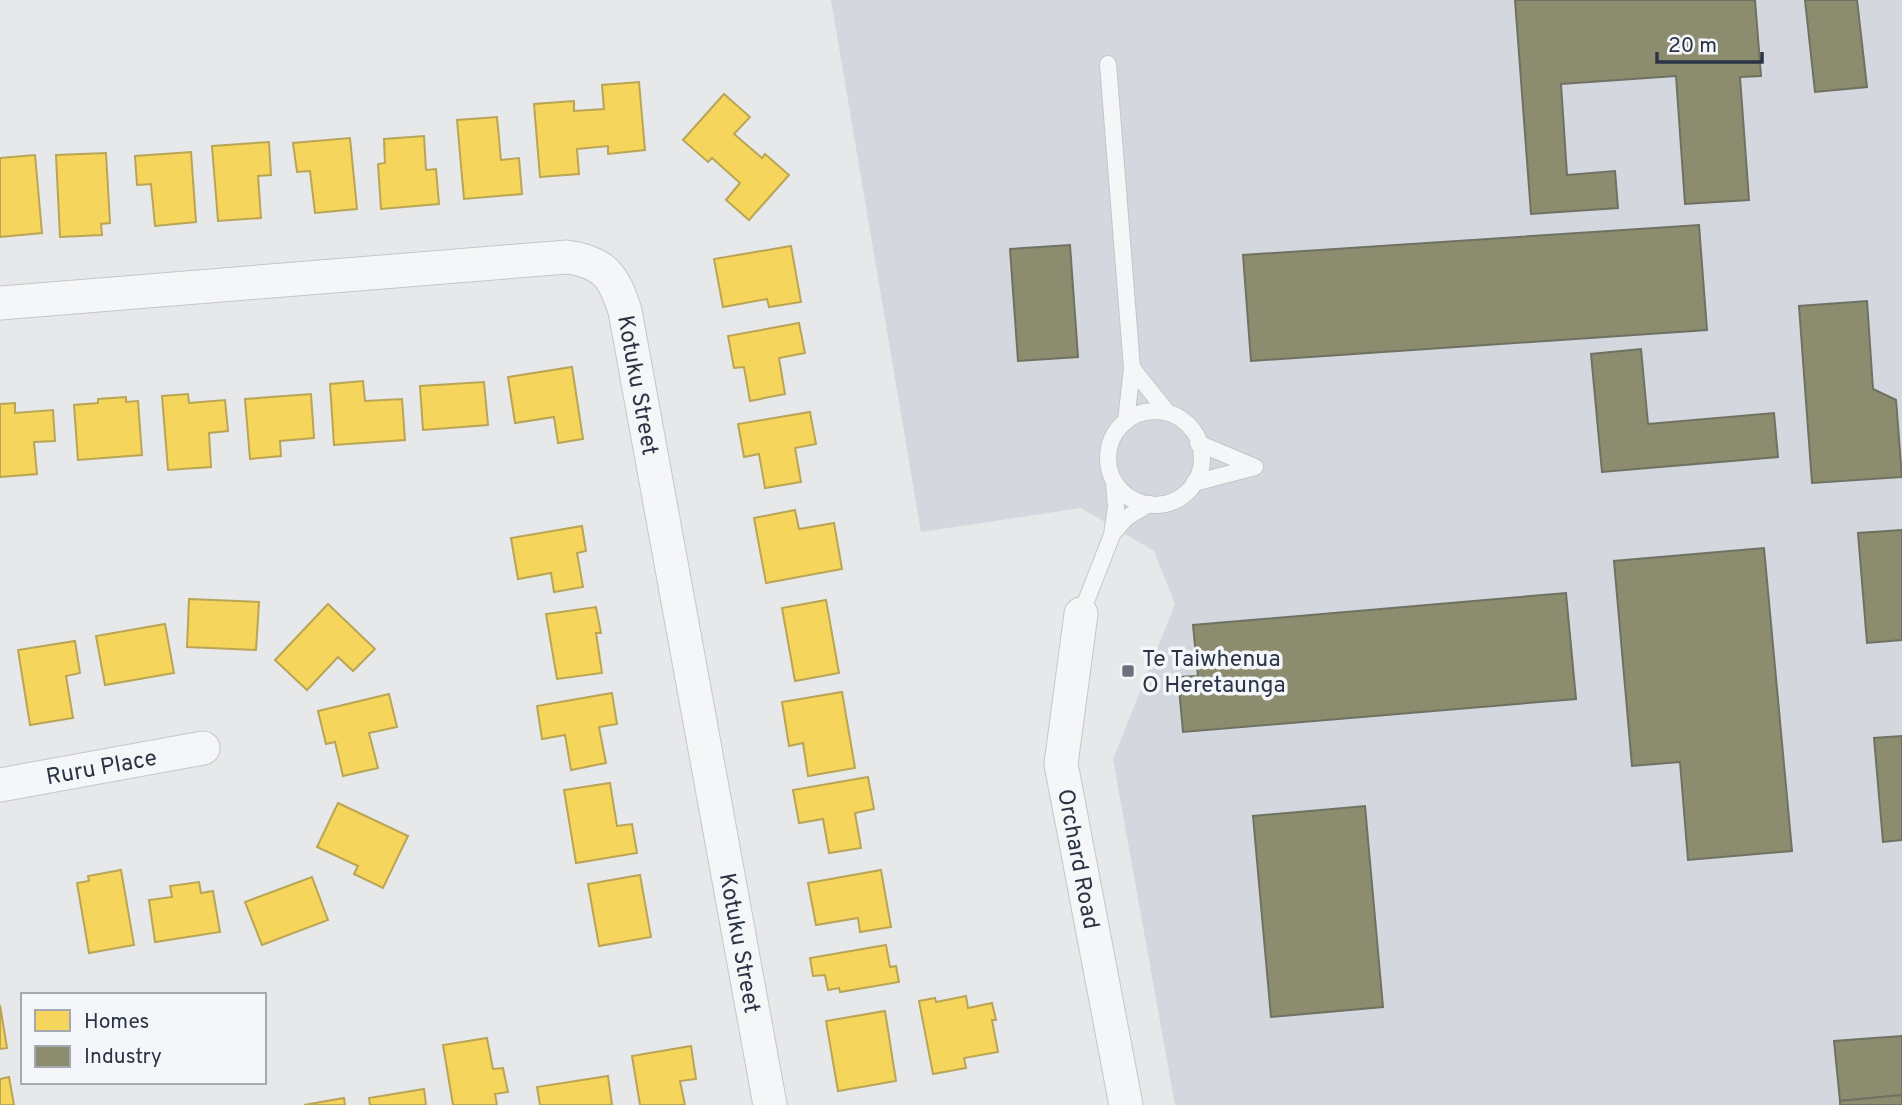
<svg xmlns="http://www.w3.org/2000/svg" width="1902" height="1105" font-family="Overpass,sans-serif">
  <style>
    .built { fill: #d4d7dd }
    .homes { fill: #f6d55c; stroke: #b9a555; stroke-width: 2 }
    .industry { fill: #8c8c6e; stroke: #6f7262; stroke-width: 2 }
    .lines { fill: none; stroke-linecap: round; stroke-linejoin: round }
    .lane-casing { stroke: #c4c6c8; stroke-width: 18 }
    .street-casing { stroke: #c4c6c8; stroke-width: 35 }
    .lane { stroke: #f5f6f7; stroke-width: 16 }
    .street { stroke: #f5f6f7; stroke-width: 33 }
    .poi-dot { fill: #6c737f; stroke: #f4f6f9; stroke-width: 2.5 }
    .labels { text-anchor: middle; stroke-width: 7; stroke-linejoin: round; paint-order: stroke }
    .street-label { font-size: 23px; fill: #2b3445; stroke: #f4f6f9 }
    .poi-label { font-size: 23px; fill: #2b3445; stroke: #f4f6f9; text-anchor: start }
  </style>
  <rect width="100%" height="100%" fill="#e6e8ea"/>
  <!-- built -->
  <path class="built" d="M831,0H1902V1105H1175L1113,759L1175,604L1154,551L1081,508L921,532Z"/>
  <!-- homes -->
  <g class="homes">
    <path d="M639,82L645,150L608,154V146L577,149L579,174L540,177L534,104L574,101V111L604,109L602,85Z"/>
    <path d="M724,94L750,117L734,134L762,158L765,154L789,175L749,220L726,200L740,183L712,158L708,162L683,140Z"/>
    <path d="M497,117L501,160L519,158L522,194L464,199L457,120Z"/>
    <path d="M424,136L426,170L436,169L439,204L381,209L378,164L385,163L384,139Z"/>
    <path d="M350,138L357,209L315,213L310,171L297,172L293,143Z"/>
    <path d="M269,142L271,175L258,176L261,218L218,221L212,146Z"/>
    <path d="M191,152L196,222L155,226L151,184L137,185L135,156Z"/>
    <path d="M106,153L110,223L101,224L102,235L60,237L56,155Z"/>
    <path d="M35,155L42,233L0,237V158Z"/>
    <path d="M791,246L801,302L769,307L767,299L723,307L714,259Z"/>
    <path d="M799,323L805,353L779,358L785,394L750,401L744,367L734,368L728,336Z"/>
    <path d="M572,367L583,439L558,443L554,417L515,423L508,377Z"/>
    <path d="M363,381L365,401L402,399L405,440L334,445L330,384Z"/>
    <path d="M484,382L488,425L423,430L420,386Z"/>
    <path d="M188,394L189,403L225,400L228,431L209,433L211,467L168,470L162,396Z"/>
    <path d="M311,394L314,438L280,441L281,456L250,459L245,399Z"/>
    <path d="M126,397V402L138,401L142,455L78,460L74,405L98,403V399Z"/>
    <path d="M15,403V413L53,410L55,441L34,442L37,474L0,477V404Z"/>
    <path d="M810,412L816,444L795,448L801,482L765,488L759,454L744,457L738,424Z"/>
    <path d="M795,510L799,529L834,523L842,569L766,583L754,518Z"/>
    <path d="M582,526L586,551L577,553L583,587L554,592L551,573L518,579L511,538Z"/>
    <path d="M189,599L259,602L256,650L187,647Z"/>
    <path d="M826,600L839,673L795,681L782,608Z"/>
    <path d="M328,604L375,649L353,671L338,657L307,690L275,660Z"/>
    <path d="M596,607L601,633H596L602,673L557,679L546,614Z"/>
    <path d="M165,624L174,673L105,685L96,636Z"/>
    <path d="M75,641L80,673L66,676L73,718L30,725L18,650Z"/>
    <path d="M842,692L855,768L808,776L803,743L789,746L782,702Z"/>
    <path d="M612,693L617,724L599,727L606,763L571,770L565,735L542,739L537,706Z"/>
    <path d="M389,694L397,727L369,733L378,768L343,776L335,742L326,744L318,711Z"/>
    <path d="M868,777L874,809L855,813L861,848L829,853L823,819L799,823L793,790Z"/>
    <path d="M610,783L617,826L632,824L637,853L576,863L564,790Z"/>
    <path d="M338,803L408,836L383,888L354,874L358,866L317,847Z"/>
    <path d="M121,870L134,945L89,953L77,883L89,881L88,876Z"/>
    <path d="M881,870L891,927L860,932L858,918L816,925L808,883Z"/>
    <path d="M640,875L651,937L599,946L588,884Z"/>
    <path d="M312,877L328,920L262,945L245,902Z"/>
    <path d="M199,882L201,893L213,891L220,932L155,942L149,900L172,897L170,886Z"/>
    <path d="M886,945L890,967L896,966L899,982L840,992L839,988L828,990L825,975L813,976L810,958Z"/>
    <path d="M966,996L968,1008L992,1003L996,1020H992L998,1052L964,1058L966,1068L933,1074L919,1001L935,998L936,1002Z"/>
    <path d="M0,1005L7,1048L0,1049Z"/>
    <path d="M885,1011L896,1081L838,1091L826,1021Z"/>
    <path d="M487,1038L493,1069L503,1068L508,1092L495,1094L497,1105H453L443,1045Z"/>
    <path d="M691,1046L696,1079L680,1081L685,1105H640L632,1056Z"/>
    <path d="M608,1076L612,1105H540L537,1087Z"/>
    <path d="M9,1077L14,1105H0V1079Z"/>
    <path d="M424,1089L426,1105H370L369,1098Z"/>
    <path d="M344,1098L345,1105H304Z"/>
  </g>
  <!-- industry -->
  <g class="industry">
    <path d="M1515,0H1755L1761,76L1740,77L1749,200L1685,204L1676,76L1561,84L1567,175L1615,171L1618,208L1531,214Z"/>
    <path d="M1805,0H1857L1867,87L1815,92Z"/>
    <path d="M1699,225L1707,330L1251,361L1243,255Z"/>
    <path d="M1070,245L1078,357L1018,361L1010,249Z"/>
    <path d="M1867,301L1873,389L1896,400L1902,477L1812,483L1799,306Z"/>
    <path d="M1641,349L1648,424L1774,413L1778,457L1602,472L1591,354Z"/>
    <path d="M1902,530V640L1867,643L1858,533Z"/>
    <path d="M1764,548L1792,851L1688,860L1680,762L1632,766L1614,561Z"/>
    <path d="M1566,593L1576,699L1183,732L1178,677L1198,676L1193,625Z"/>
    <path d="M1902,736V840L1883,842L1874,738Z"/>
    <path d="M1365,806L1383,1007L1271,1017L1253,816Z"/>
    <path d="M1902,1036V1095L1840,1101L1834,1041Z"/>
    <path d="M1902,1095V1105H1840V1101Z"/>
  </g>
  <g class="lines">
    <defs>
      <g id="lane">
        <path d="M1108,64L1132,368"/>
        <circle cx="1155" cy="458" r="47"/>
        <path d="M1126,421L1132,368L1168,413"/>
        <path d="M1194,483L1255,467L1198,443"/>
        <path d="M1113,533L1126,518L1149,504"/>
        <path d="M1081,614L1112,535L1116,507L1114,481"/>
      </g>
      <g id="street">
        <path id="s1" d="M0,303L567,257C605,262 614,277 625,311L770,1105"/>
        <path id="s2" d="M1081,614L1061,764L1126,1105"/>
        <path id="s3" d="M0,785L203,748"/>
      </g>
    </defs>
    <!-- lane casing -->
    <use href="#lane" class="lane-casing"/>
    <!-- street casing -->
    <use href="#street" class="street-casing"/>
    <!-- lane -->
    <use href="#lane" class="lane"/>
    <!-- street -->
    <use href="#street" class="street"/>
  </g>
  <!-- markers -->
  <rect class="poi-dot" x="1121" y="664" width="14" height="14" rx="3.5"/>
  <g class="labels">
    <!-- street labels -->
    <g class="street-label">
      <text dy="8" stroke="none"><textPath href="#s1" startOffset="730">Kotuku Street</textPath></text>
      <text dy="8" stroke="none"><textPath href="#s3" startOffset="103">Ruru Place</textPath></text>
      <text dy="8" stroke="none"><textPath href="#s2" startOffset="248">Orchard Road</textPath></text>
      <text dy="8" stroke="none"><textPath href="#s1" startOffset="1297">Kotuku Street</textPath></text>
    </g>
    <!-- poi labels -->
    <g class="poi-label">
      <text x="1142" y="666">Te Taiwhenua<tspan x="1142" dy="26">O Heretaunga</tspan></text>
    </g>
  </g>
  <!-- legend -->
  <rect x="21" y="993" width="245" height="91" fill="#f4f6f9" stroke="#a4a8b1" stroke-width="2"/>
  <rect x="35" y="1010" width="35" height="21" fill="#f6d55c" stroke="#a4a8b1" stroke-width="2"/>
  <text x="84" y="1028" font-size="21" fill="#2b3445">Homes</text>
  <rect x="35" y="1046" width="35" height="21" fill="#8c8c6e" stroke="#a4a8b1" stroke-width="2"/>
  <text x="84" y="1063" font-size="21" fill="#2b3445">Industry</text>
  <!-- scale -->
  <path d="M1657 52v10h105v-10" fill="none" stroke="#2b3445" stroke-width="3.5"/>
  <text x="1668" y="52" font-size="21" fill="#2b3445" stroke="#f4f6f9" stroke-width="5" paint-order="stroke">20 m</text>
</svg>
